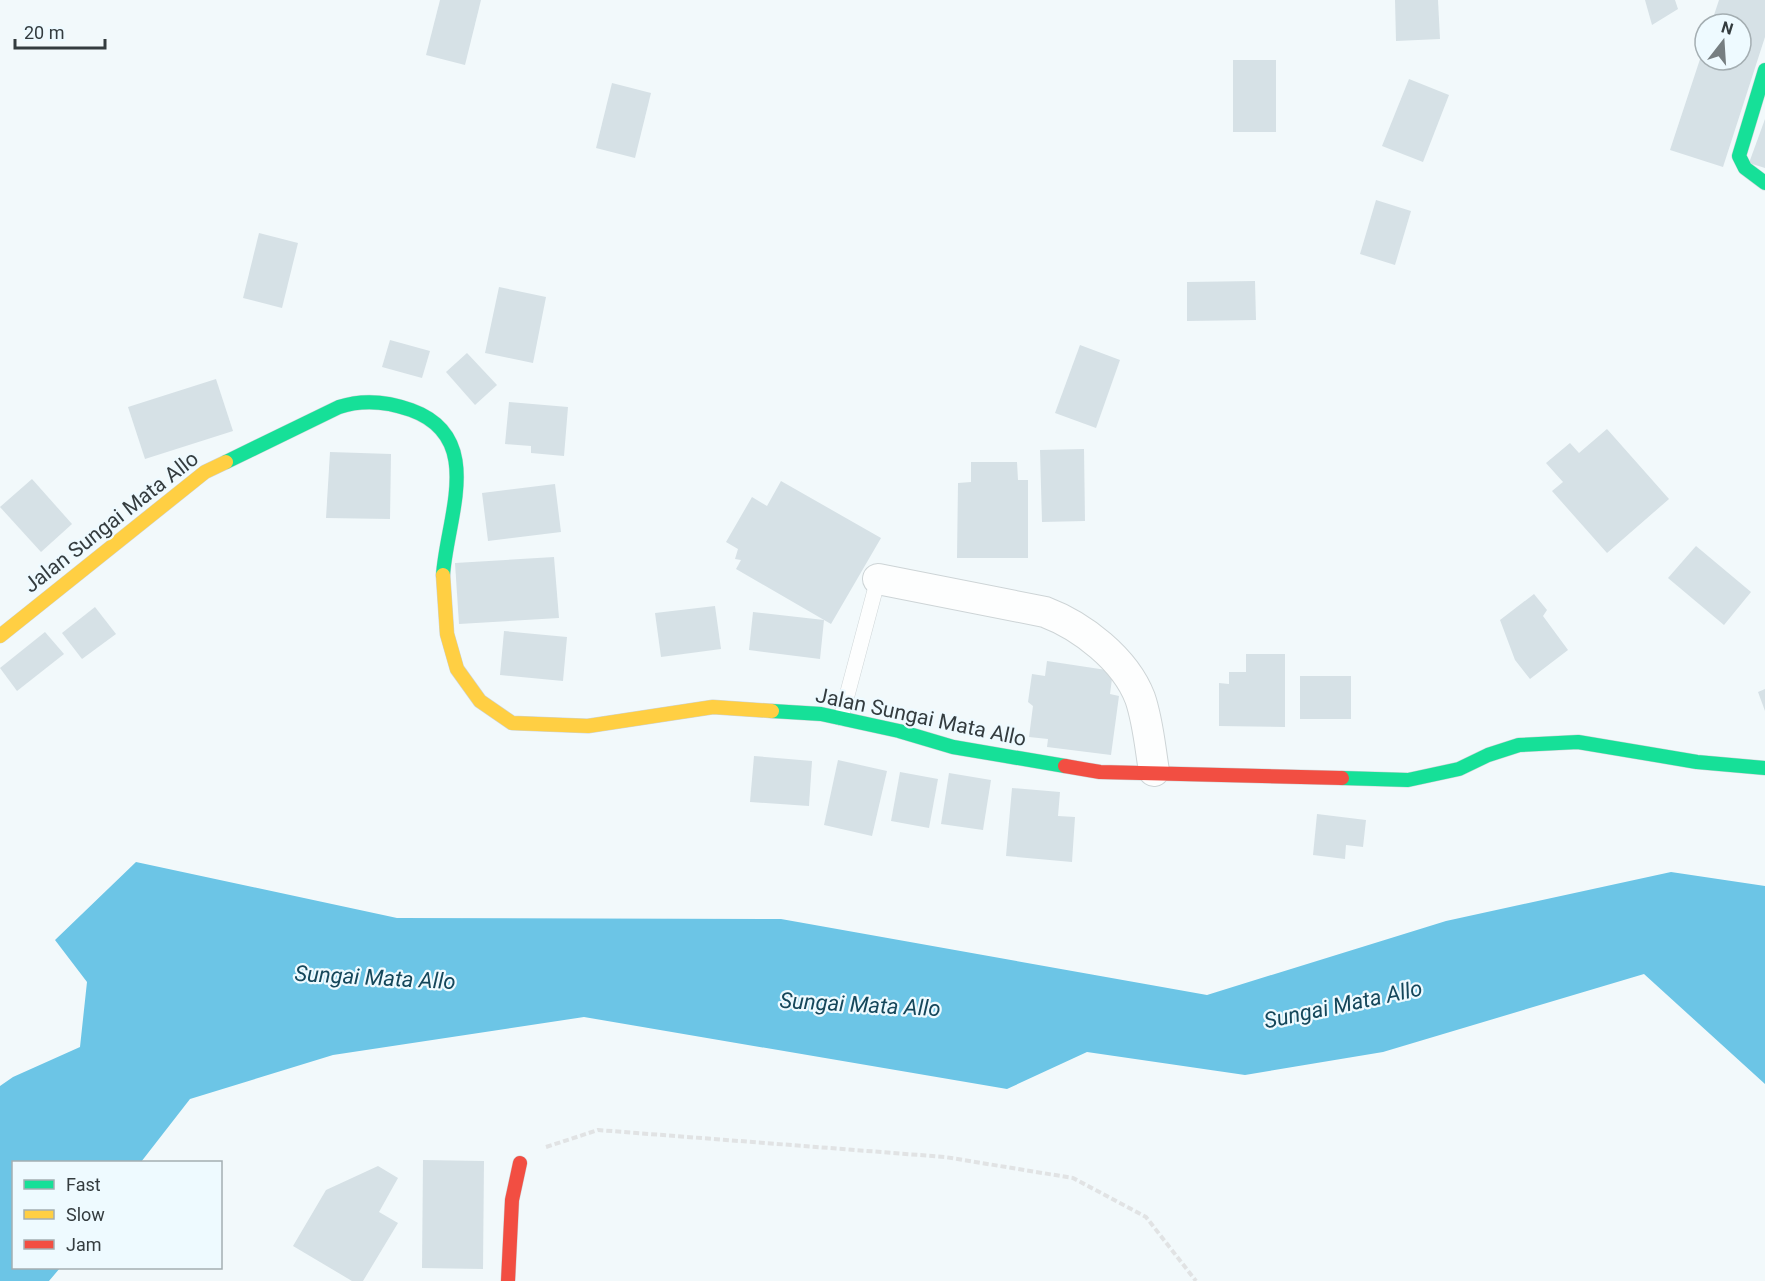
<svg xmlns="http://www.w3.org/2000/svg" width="1765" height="1281" font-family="Roboto,sans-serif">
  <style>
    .water { fill: #6cc5e6 }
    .building { fill: #d6e1e6 }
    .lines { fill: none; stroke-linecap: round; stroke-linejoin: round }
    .lane-casing { stroke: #cdd4d6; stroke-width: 16 }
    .street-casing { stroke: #cdd4d6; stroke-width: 32 }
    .fast-casing { stroke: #cdd4d6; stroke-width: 15 }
    .slow-casing { stroke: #cdd4d6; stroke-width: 15 }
    .jam-casing { stroke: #cdd4d6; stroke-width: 15 }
    .path { stroke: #e1e3e4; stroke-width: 4; stroke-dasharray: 6 3; stroke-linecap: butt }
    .lane { stroke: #fdfefe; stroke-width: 15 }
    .street { stroke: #fdfefe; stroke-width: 30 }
    .fast { stroke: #16e098; stroke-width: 14 }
    .slow { stroke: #ffcf43; stroke-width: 14 }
    .jam { stroke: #f24e42; stroke-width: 14 }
    .labels { text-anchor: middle; stroke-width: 4.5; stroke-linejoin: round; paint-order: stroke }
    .street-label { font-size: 21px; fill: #343c3f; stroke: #eefaff }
    .water-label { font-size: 22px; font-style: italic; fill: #15475b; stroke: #eefaff }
  </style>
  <rect width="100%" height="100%" fill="#f2f9fb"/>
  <!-- water -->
  <path class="water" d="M136,862L397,918L781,919L1207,995L1446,921L1671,872L1765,886V1084L1644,974L1383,1052L1245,1075L1087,1052L1007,1089L584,1017L333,1055L190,1099L141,1162H14V1268H60L49,1281H0V1086L13,1077L80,1047L87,982L55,940Z"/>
  <!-- building -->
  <g class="building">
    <path d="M440,0H481L465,65L426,55Z"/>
    <path d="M1395,0H1438L1440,39L1396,41Z"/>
    <path d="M1645,0H1675L1678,9L1652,25Z"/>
    <path d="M1719,0H1765V37L1723,167L1670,150L1705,44V60H1741V24H1711Z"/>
    <rect x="1233" y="60" width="43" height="72"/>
    <path d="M1409,79L1449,95L1423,162L1382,146Z"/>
    <path d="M612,83L651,93L635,158L596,148Z"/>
    <path d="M1765,119V168L1749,163Z"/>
    <path d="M1376,200L1411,211L1395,265L1360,254Z"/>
    <path d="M259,233L298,243L282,308L243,298Z"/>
    <path d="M1255,281L1256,320L1187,321V282Z"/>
    <path d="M499,287L546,297L533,363L485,353Z"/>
    <path d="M390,340L430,351L422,378L382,367Z"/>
    <path d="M1080,345L1120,360L1096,428L1055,413Z"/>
    <path d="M467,353L497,385L475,405L446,372Z"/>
    <path d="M216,379L233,431L145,459L128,407Z"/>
    <path d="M509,402L568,407L564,456L531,453V446L505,444Z"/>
    <path d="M1607,429L1669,499L1607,553L1552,491L1563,482L1546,463L1570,443L1579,453Z"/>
    <path d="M1084,449L1085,521L1042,522L1040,450Z"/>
    <path d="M330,452L391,454L390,519L326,518Z"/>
    <path d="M971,462H1017L1018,480H1028V558H957L958,483L971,482Z"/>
    <path d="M32,479L72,524L41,552L0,507Z"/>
    <path d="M781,481L881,538L831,624L736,569L741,560L735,559L738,549L726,542L752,497L767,506Z"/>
    <path d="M555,484L561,532L488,541L482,493Z"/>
    <path d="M1696,546L1751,592L1724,625L1668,578Z"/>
    <path d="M554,557L559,618L459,624L455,563Z"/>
    <path d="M1534,594L1547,610L1543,616L1568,650L1530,679L1515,660L1500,620Z"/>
    <path d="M715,606L721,649L661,657L655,613Z"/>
    <path d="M95,607L116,634L82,659L62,633Z"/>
    <path d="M753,612L824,620L820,659L749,650Z"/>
    <path d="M504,631L567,637L563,681L500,675Z"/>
    <path d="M45,632L64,654L17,691L0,668Z"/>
    <path d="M1246,654H1285V727L1219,726V683L1229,684V672H1246Z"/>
    <path d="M1047,661L1113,671L1110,694L1119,696L1111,755L1047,747L1048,739L1029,737L1033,706L1028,702L1032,674L1045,676Z"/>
    <rect x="1300" y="676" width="51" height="43"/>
    <path d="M1765,689V711L1758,692Z"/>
    <path d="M754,756L812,761L809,806L750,802Z"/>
    <path d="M838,760L887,771L872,836L824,825Z"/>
    <path d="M900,772L938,779L929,828L891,821Z"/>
    <path d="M949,773L991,780L983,830L941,824Z"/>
    <path d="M1012,788L1060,792L1058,816L1075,817L1072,862L1006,856Z"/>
    <path d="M1317,814L1366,820L1363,847L1346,845L1345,859L1313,855Z"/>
    <path d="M423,1160L484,1161L483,1269L422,1268Z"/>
    <path d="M378,1166L398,1178L379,1212L398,1223L363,1281H352L293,1246L326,1190Z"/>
  </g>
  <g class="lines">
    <defs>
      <path id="lane" d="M841,718L878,579"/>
      <path id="street" d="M878,579L1045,612C1082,626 1125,659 1140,698C1148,721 1150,747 1154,771"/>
      <g id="fast">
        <path d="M1765,70L1739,156L1745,168L1765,183"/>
        <path d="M226,462L339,407C363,399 386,401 411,410C486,437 447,517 443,575"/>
        <path d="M772,711L821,714L899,731L953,747L1065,766"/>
        <path d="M1342,778L1408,780L1459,769L1488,755L1519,745L1578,742L1697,762L1765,768"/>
      </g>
      <g id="slow">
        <path d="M443,575L447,634L457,669L480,701L512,723L588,726L713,707L772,711"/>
        <path d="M0,636L205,472L226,462"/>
      </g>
      <g id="jam">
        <path d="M1065,766L1100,772L1342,778"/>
        <path d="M508,1281L512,1200L520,1163"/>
      </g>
    </defs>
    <!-- lane casing -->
    <use href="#lane" class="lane-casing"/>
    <!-- street casing -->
    <use href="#street" class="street-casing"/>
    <!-- fast casing -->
    <use href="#fast" class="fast-casing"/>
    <!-- slow casing -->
    <use href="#slow" class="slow-casing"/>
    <!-- jam casing -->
    <use href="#jam" class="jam-casing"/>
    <!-- path -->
    <path class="path" d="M546,1147L598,1130L945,1157L1073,1178L1146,1217L1196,1281"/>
    <!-- lane -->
    <use href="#lane" class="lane"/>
    <!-- street -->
    <use href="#street" class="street"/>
    <!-- fast -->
    <use href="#fast" class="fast"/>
    <!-- slow -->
    <use href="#slow" class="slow"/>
    <!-- jam -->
    <use href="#jam" class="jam"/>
  </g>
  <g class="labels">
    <!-- street labels -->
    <g class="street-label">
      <text transform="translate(111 522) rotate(-38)" y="7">Jalan Sungai Mata Allo</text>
      <text transform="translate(921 717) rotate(12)" y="7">Jalan Sungai Mata Allo</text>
    </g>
    <!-- water labels -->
    <g class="water-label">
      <text transform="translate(375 977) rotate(3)" y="8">Sungai Mata Allo</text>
      <text transform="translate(860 1004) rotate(3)" y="8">Sungai Mata Allo</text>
      <text transform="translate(1343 1004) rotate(-12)" y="8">Sungai Mata Allo</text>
    </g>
  </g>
  <!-- legend -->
  <rect x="12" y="1161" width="210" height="108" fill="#eefaff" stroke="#a4aeb2" stroke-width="1.5"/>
  <rect x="24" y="1180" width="30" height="9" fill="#16e098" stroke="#a4aeb2" stroke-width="1.5"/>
  <text x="66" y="1191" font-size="18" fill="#343c3f">Fast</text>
  <rect x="24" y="1210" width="30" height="9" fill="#ffcf43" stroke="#a4aeb2" stroke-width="1.5"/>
  <text x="66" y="1221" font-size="18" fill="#343c3f">Slow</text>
  <rect x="24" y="1240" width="30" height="9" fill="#f24e42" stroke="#a4aeb2" stroke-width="1.5"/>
  <text x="66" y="1251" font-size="18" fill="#343c3f">Jam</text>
  <!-- north arrow -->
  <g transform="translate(1723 42) rotate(17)"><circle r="28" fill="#eefaff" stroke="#a4aeb2" stroke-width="1.5"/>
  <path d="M0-4.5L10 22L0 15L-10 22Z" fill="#767e81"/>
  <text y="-9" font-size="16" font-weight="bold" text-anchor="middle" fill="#343c3f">N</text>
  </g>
  <!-- scale -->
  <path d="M15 39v9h90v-9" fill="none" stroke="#343c3f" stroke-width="3"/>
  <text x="24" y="39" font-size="18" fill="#343c3f" stroke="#eefaff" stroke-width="4.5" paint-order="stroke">20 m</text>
</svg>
